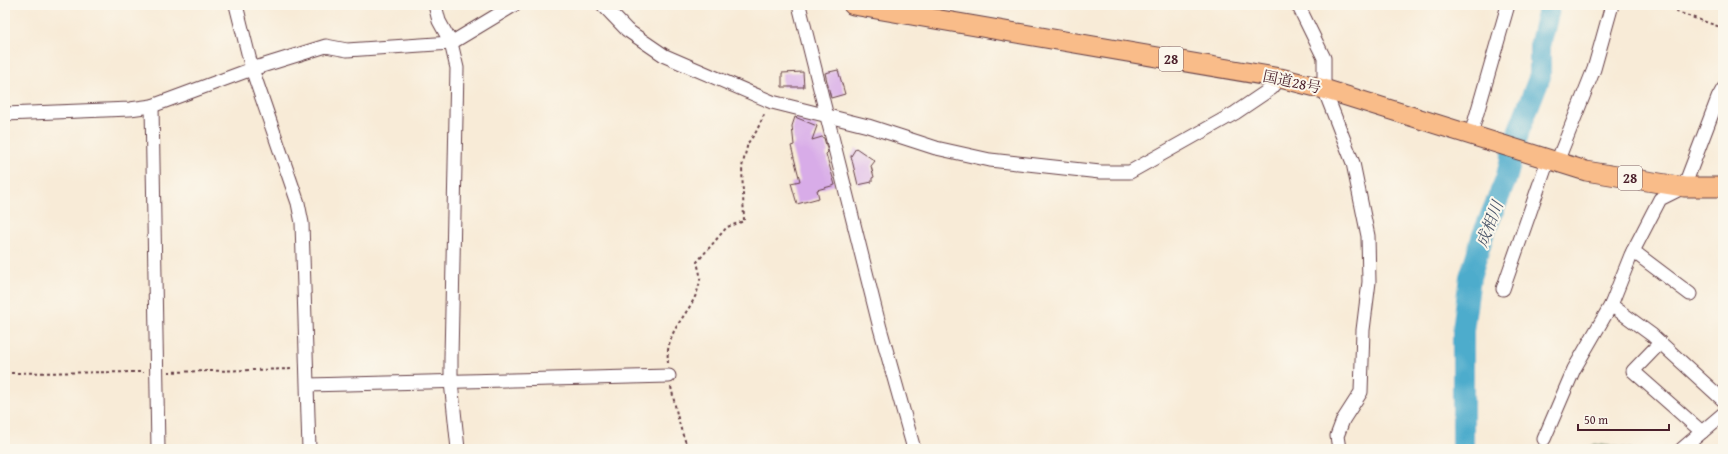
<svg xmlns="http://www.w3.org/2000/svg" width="1728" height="454" font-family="'Gentium Book Plus','Noto Serif JP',serif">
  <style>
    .forest { fill: #6aaf74; stroke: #5a6750 }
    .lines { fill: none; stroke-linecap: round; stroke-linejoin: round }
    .river { stroke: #4eaccc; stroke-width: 22 }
    .building { fill: #d8ace8 }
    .minor-casing { stroke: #643e45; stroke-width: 15 }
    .highway-casing { stroke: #643e45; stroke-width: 21 }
    .path { stroke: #643e45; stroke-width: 2; stroke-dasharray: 3 3; stroke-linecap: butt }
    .minor { stroke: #fff; stroke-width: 13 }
    .highway { stroke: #f9bc89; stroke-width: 19 }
    .labels { text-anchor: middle; stroke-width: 4; stroke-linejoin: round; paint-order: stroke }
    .shield { fill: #fbf7ec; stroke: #7f6065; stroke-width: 1 }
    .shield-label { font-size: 14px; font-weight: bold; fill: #4a1f2b }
    .street-label { font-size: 15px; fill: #4a1f2b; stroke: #fbf7ec }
    .water-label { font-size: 16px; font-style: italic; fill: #4c576b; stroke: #fbf7ec }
  </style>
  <rect width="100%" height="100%" fill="#fbf7ec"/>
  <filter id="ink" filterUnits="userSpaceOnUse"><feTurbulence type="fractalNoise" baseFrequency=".025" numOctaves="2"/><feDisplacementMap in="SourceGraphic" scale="8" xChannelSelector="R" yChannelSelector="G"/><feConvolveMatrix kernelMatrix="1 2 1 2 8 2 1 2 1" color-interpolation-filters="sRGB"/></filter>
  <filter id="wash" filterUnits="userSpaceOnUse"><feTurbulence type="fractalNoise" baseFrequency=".012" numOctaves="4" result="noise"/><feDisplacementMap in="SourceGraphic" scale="16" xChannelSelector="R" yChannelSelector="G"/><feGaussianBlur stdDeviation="0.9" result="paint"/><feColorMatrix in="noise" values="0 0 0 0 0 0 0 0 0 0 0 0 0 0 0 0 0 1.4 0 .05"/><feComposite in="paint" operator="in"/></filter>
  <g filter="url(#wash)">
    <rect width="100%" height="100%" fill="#f8ebd7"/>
    <!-- forest -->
    <path class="forest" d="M1595,444L1632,449H1586Z"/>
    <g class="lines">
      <!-- river -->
      <path class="river" d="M1463,449V330L1470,277L1483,235L1506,179L1519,130L1540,76V46L1550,5"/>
    </g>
    <g id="blocks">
      <!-- building -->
      <g class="building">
        <path d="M838,70L845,94L831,98L825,73Z"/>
        <path d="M803,72L804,87H782V73Z"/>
        <path d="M795,117L817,126L812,140L822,137L824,138L828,152L826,154L835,185L817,190L819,198L797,204L791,183L800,181L791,146L794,145L792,126Z"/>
        <path d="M856,148L875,161L871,166L874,177L872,178V182L858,185L851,156Z"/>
      </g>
    </g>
  </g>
  <g filter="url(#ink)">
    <use href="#blocks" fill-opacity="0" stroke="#643e45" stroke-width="1"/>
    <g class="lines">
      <defs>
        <g id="minor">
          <path d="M236,5L252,69L298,203L302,223L309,449"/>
          <path d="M435,5L439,21L451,43L457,68L451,358V382L458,449"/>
          <path d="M603,5L627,30L665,56L772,102L868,126L936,148L990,160L1100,172H1130L1235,113L1272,88L1280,78"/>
          <path d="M799,5L880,328L914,449"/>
          <path d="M1298,5L1324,58V89L1353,163L1368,236L1369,282L1363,330L1361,392L1343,420L1337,436L1339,449"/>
          <path d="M152,106L158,449"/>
          <path d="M5,114L130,109L152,106L252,69L326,46L347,50L451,43L514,5"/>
          <path d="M1471,134L1508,5"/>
          <path d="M1557,162L1594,69L1612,5"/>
          <path d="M1633,251L1690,294"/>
          <path d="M1503,289L1548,160"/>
          <path d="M1611,305L1652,335L1723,400"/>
          <path d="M1660,343L1633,371L1702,432"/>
          <path d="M308,385L669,376"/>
          <path d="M1544,439L1574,369L1611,305L1631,255L1660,199L1684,187L1718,98L1723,89"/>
          <path d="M1682,449L1723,414"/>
        </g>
        <path id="highway" d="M853,5L1280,78L1324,89L1586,171L1684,187H1723"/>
      </defs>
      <!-- minor casing -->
      <use href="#minor" class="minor-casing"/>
      <!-- highway casing -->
      <use href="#highway" class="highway-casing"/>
      <!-- path -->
      <g class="path">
        <path d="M1679,5L1677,12L1723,28"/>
        <path d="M668,363C664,326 695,314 700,280C701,275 698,267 697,262L727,227L744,221L742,167L748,143L756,132L765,113"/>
        <path d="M168,372L294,369"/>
        <path d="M5,373L144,372"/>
        <path d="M671,387C676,408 679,430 689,449"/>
      </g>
      <!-- minor -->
      <use href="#minor" class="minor"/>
      <!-- highway -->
      <use href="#highway" class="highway"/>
    </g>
  </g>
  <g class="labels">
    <!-- shield labels -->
    <g class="shield">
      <rect x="1159" y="47" width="24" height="24" rx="3"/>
      <rect x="1618" y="166" width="24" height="24" rx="3"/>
    </g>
    <g class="shield-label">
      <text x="1171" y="64">28</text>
      <text x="1630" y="183">28</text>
    </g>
    <!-- street labels -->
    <g class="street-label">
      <text transform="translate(1292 82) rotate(12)" y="5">国道28号</text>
    </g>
    <!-- water labels -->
    <g class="water-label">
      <text transform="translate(1489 224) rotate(-69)" y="6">成相川</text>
    </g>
  </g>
  <!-- margin -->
  <rect width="1728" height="454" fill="none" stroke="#fbf7ec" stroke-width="20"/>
  <!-- scale -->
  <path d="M1578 424v6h91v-6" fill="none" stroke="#4a1f2b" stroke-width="2"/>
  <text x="1584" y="424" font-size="12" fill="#4a1f2b" stroke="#fbf7ec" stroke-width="3" paint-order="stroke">50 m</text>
</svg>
